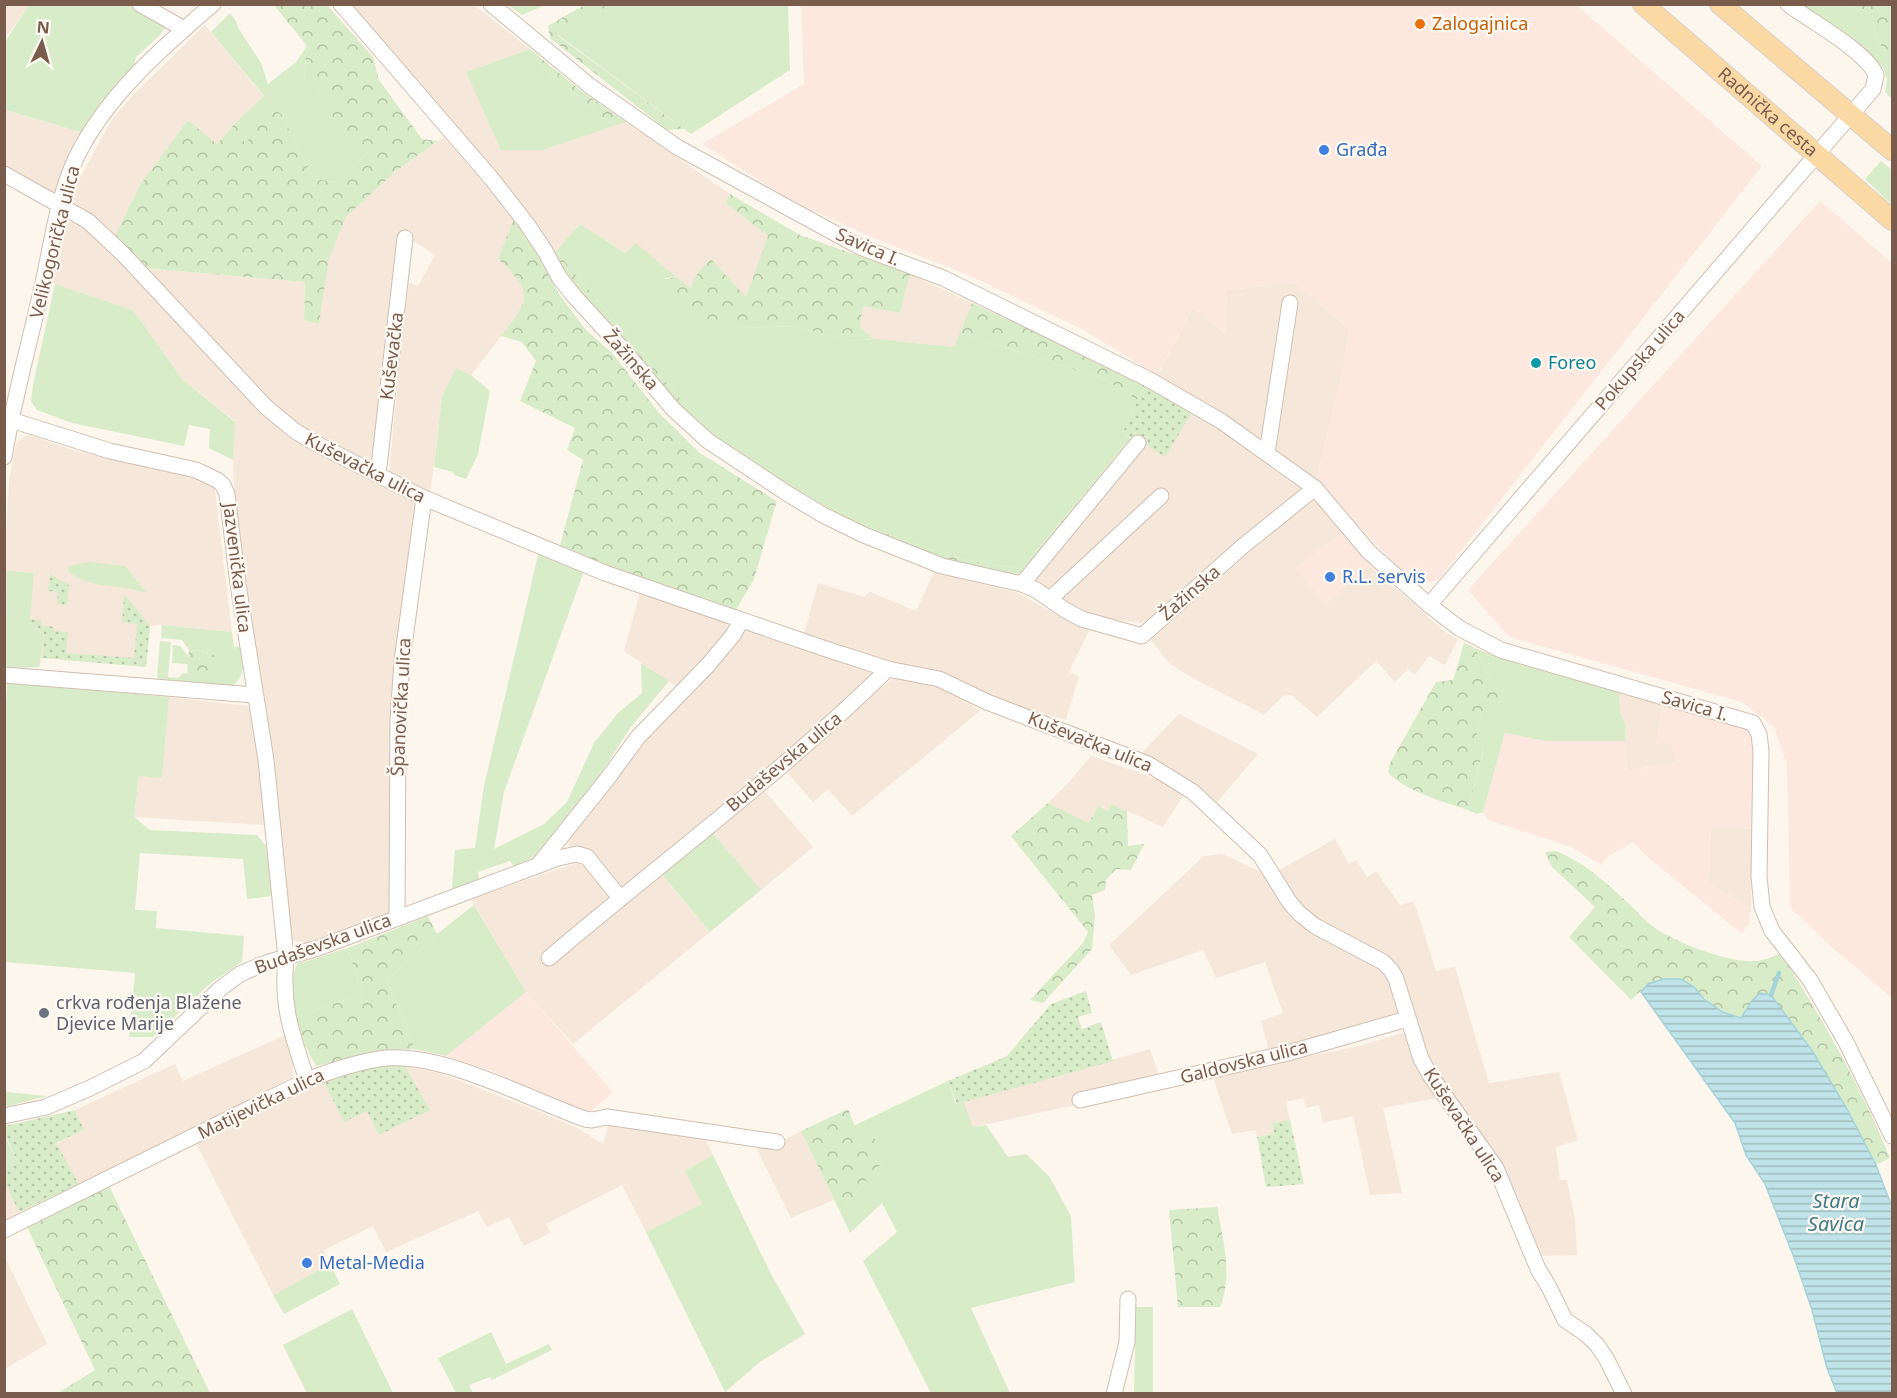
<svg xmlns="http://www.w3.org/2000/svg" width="1897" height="1398" font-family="'Noto Sans',sans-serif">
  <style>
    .residential { fill: #f5e8da }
    .commercial { fill: #fde8e0 }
    .grass { fill: #d8ecc9 }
    .forest { fill: url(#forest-crowns) }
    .garden { fill: url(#garden-dots) }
    .water { fill: url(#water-rules); stroke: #a5d3da; stroke-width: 1.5 }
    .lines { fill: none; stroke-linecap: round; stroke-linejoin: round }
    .stream { stroke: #a5d3da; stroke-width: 4.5 }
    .minor-casing { stroke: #d1beb0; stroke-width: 17 }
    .major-casing { stroke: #dad1cd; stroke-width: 22 }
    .minor { stroke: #fff; stroke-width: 15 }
    .major { stroke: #fbd9a5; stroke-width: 20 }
    .food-dot { fill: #e8710a; stroke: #fffaf3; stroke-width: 2 }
    .shop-dot { fill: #3f7fe0; stroke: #fffaf3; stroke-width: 2 }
    .culture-dot { fill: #0f9aa8; stroke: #fffaf3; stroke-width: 2 }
    .worship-dot { fill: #6b7280; stroke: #fffaf3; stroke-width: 2 }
    .labels { text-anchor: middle; stroke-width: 4.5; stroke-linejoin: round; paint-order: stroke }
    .food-label { font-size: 18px; fill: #c56008; stroke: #fffaf3; text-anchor: start }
    .street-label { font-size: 18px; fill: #7a5c4d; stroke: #fffaf3 }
    .shop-label { font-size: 18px; fill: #366cbe; stroke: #fffaf3; text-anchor: start }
    .culture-label { font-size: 18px; fill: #0d838f; stroke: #fffaf3; text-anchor: start }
    .worship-label { font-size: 18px; fill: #5b616d; stroke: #fffaf3; text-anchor: start }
    .water-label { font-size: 20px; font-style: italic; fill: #437c86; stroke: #fffaf3 }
  </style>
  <defs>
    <pattern id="forest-crowns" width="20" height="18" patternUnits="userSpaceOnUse" patternTransform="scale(1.5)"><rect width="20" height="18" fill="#d8ecc9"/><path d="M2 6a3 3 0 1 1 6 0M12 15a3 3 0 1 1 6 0" fill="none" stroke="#b4c2a5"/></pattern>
    <pattern id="garden-dots" width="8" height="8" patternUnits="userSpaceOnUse" patternTransform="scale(1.5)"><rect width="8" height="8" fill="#d8ecc9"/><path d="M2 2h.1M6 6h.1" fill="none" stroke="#b4c2a5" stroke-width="1.8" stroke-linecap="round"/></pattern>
    <pattern id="water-rules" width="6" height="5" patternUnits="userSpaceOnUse" patternTransform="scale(1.5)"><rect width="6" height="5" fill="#bfe3e8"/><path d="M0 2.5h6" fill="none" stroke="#a0bbbe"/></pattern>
  </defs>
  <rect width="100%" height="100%" fill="#fdf6ec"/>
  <!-- residential -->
  <g class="residential">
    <path d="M4,5H29L8,35L5,34Z"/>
    <path d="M348,5H474L530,49L466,72L543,150L626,122L730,194L726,203L769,235L746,298L699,271L690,289L636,244L625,253L580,224L556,251L543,242Z"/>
    <path d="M205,25L264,97L237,121L217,144L188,120L140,185L115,236L75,202L73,197L76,185L112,119L134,94Z"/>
    <path d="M4,110L84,133L56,192L48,193L5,169Z"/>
    <path d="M444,137L514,218L498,259L515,275L525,291L523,308L471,375L456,368L442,396L430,497L389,473L401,342L409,283L418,286L435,255L404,235L377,460L370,465L295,425L260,393L144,268L305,282L304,320L319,324L329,259L346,217L396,171Z"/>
    <path d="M70,222L74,223L86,230L107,248L252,402L286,435L296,441L419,503L410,570L394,913L308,948L290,938L234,491L233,460L235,421L183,380L133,310L51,283L61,241L66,225Z"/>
    <path d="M910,274L972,303L955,347L873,339L860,327L863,306L900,313Z"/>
    <path d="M1294,283L1349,329L1342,373L1316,481L1156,378L1193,308L1225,334L1227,290Z"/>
    <path d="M1193,411L1240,441L1301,487L1303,491L1163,615L1141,623L1090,616L1069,610L1033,580L1135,441Z"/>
    <path d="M30,435L69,449L205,480L215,490L232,632L162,625L150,626L146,667L42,658L39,667L5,668L4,571L9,481L16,444L25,436Z"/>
    <path d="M1311,497L1343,532L1326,603L1371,566L1445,632L1458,639L1445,665L1429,656L1415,675L1408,669L1395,682L1376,661L1317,717L1291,695L1283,696L1264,715L1189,676L1169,663L1151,640Z"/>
    <path d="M934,572L1018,593L1066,620L1090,629L1069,672L1079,676L1066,720L1013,706L803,638L818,583L864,597L870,592L916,611Z"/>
    <path d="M640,592L725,622L730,631L679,688L624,651Z"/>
    <path d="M748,632L864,669L871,673L873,677L778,765L622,888L616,885L582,850L569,846L568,841L570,834L659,725L736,638L743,633Z"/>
    <path d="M905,677L946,689L980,711L852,816L828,789L813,802L786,771L892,679Z"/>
    <path d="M1619,691L1663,703L1656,744L1671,741L1676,762L1627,771L1625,741L1626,726L1620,712Z"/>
    <path d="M169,697L248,706L258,728L266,825L134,817L139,776L162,777Z"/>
    <path d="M1179,714L1258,754L1213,807L1139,756Z"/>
    <path d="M1091,756L1163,781L1183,796L1163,827L1111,804L1108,811L1089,823L1048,803L1071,780Z"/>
    <path d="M764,790L813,847L761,890L711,831Z"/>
    <path d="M1711,826L1753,829L1751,909L1709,882Z"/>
    <path d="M1335,839L1349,864L1356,860L1367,877L1376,871L1400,905L1414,901L1436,971L1455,967L1489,1083L1559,1072L1578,1140L1556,1147L1560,1180H1567L1575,1219L1577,1255L1535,1256L1510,1189L1435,1073L1377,956L1299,907L1288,889L1279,870Z"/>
    <path d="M1222,854L1263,873L1293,917L1380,969L1387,979L1399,1014L1275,1052L1268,1048L1261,1021L1283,1013L1265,962L1216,978L1203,950L1131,975L1109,945L1204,856Z"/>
    <path d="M576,863L583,865L613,899L544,959L551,965L662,875L710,932L573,1044L526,992L471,899Z"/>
    <path d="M1402,1033L1407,1035L1410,1040L1421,1074L1437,1098L1383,1108L1402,1193L1370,1195L1353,1116L1323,1123L1319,1105L1306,1108L1303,1098L1286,1102L1290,1120L1272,1123L1274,1134L1257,1137L1255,1130L1232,1134L1212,1075L1355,1047Z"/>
    <path d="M285,1035L293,1064L292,1077L148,1152L20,1212L27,1227L5,1238V1168L84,1130L75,1110L175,1064L183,1081Z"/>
    <path d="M1150,1049L1159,1075L1076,1105L973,1127L964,1102Z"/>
    <path d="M405,1066L442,1074L533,1109L577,1128L603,1144L609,1123L706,1140L713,1155L685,1171L703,1204L646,1232L622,1185L546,1224L550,1233L524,1246L509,1217L487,1227L478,1211L386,1252L373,1226L324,1250L330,1264L273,1295L196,1143L333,1077Z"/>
    <path d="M801,1131L834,1200L791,1218L755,1145L788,1138Z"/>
    <path d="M4,1255L47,1344L5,1369H4Z"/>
  </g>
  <!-- commercial -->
  <g class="commercial">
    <path d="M1575,4L1762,166L1438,580L1426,583L1417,584L1409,579L1316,481L1342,373L1349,329L1294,283L1227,290L1225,334L1193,308L1157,375L1082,329L971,276L871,237L792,201L702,144L804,84L801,5Z"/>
    <path d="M1820,201L1892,263V998L1828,944L1790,907L1787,764L1774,727L1742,702L1509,637L1468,590Z"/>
    <path d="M1343,532L1371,566L1326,604L1295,568Z"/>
    <path d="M1663,703L1747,729L1754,733L1753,829L1711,827L1709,882L1751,909L1749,924L1741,933L1650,859L1633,842L1607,857L1601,865L1572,847L1488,820L1483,812L1505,733L1546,741H1625L1627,771L1676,762L1671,742L1656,744Z"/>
    <path d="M474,905L526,992L613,1092L588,1114L492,1071L446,1056L415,1049L437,934Z"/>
  </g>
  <!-- grass -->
  <g class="grass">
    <path d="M29,5H133L159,20L165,28L160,35L136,57L134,66L107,95L84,133L5,110V42Z"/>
    <path d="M508,5H545L522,15Z"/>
    <path d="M609,5H788L790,70L691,134L557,34Z"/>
    <path d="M1798,5H1844L1872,13C1875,34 1876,44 1892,58V99L1885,92L1887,80L1883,67L1851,39Z"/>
    <path d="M230,13L236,21L237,26L261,63L268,84L296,62L307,46L304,78L333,103V131L352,141L367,153L335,182L314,179L281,114L245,145L237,121L264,96L211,32Z"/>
    <path d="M530,49L545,70L614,126L543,150H501L466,72Z"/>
    <path d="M1881,161L1892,170V205L1865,179Z"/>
    <path d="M580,224L625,253L636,243L676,277L654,280L690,314L747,328L794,326L850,341L876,339L954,347L960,333L1104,379L1138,400L1123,432L1129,440L1021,569L952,557L847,519L764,470L710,434L556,251Z"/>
    <path d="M55,284L133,310L183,380L235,422L233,460L209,448L210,429L189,425L184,446L72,423L37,410L31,401L33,385Z"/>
    <path d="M456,368L471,375L490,391L478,454L466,479L454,475L453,472L434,467L442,396Z"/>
    <path d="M539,551L584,571L504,792L494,849L544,824L567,802L594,743L618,713L642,693L641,663L669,681L630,728L595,783L538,855L514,867L510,861L478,872L479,880L452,889L455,850L475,848L484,786Z"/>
    <path d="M89,562L125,566L146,592L144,593C120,583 86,589 68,571L69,567L72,565Z"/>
    <path d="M7,571L34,573L29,628L44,630L39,667L5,668Z"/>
    <path d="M162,625L232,632L234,647L241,646C244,663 246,676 231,687L213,685V677L207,651L189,650L182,640L161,638Z"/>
    <path d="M160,641L171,642L168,677L178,678L183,673L190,674L196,681L195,686L160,681L157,677Z"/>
    <path d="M1464,643C1514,666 1566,677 1619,691L1620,712L1626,726L1625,741H1546L1505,733L1483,812L1477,814L1468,810L1484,748L1476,732L1482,711L1512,697L1489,676L1477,652L1463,647Z"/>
    <path d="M173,645L180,646L189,657L188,664L172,663Z"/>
    <path d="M7,683L169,697L162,778L139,776L134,817L150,830L257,835L266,846L272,896L247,899L243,859L140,853L135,910L157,911L156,928L244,936L242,962L211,983L153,1037H129L135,973L5,962L4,743Z"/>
    <path d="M711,831L761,890L710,932L660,872Z"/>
    <path d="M474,905L526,992L446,1056L415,1049L387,981L437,934Z"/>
    <path d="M348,948L362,994L296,1017C291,998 289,982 297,964Z"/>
    <path d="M948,1081L956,1104L964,1102L973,1127L986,1125L1008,1157L1026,1154L1049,1176L1071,1216L1075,1282L971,1308L1010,1393H931L863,1261L897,1232L882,1203L850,1233L840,1212L885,1159L861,1142L853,1126Z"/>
    <path d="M5,1092L47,1096L5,1107Z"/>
    <path d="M4,1135L18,1162L5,1168H4Z"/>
    <path d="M713,1155L771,1274L805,1334L760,1362L725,1392L646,1232L702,1204L685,1171Z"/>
    <path d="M330,1264L340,1284L284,1314L273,1295Z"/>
    <path d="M1136,1307H1153V1393H1134Z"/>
    <path d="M352,1309L393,1393H307L283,1345Z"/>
    <path d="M491,1332L506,1364L549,1344L552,1350L492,1380L490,1377L469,1385L473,1393H456L438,1358Z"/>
  </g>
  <!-- forest -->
  <g class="forest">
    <path d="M586,4L609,5L557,35L684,129L667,130L550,38L548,26Z"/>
    <path d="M274,5H327L373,57L379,80L422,139L438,141L396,171L346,217L329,259L319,324L304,320L305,282L144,268L115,236L140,185L188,120L217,144L237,121L245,144L273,109L281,114L314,179L335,182L367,153L352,141L332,131L333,103L304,78L307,46Z"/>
    <path d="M1844,5H1892V58C1876,44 1875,34 1872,13Z"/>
    <path d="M530,49L581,91L626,122L614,126L545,70Z"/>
    <path d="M730,194L800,235L910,274L900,313L863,306L860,327L873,339L850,341L794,326L747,328L690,315L653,279H667L676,277L690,288L699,271L711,259L746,297L768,236L726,203Z"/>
    <path d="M514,218L537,253L559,294L586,330L613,354L659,413L700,453L777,501L754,579L736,610L559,549L583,460L567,450L575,428L520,401L536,361L522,342L501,336C530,299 535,293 498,259Z"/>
    <path d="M543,242L556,251L710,434L764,470L847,519L952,557L1021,569L1129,441L1126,436L1135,441L1024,574L993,572L962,567L844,521L699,429L591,309Z"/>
    <path d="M972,303L1113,368L1145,385L1138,400L1104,379L960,333Z"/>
    <path d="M1463,647L1477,652L1489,676L1513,697L1482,711L1476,732L1484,747L1468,810C1446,803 1401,789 1388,772L1390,763L1436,682L1453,680Z"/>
    <path d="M189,650L207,651V654L221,656L220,673L213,677V685L195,683L190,674L187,673Z"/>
    <path d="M1048,803L1089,823L1098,806L1108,811L1111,804L1127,811L1128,846L1144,844L1131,870L1116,869L1106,880L1105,890L1092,895L1095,915L1092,949L1043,1003L1030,1000L1083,943L1088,932L1011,836Z"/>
    <path d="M1556,851C1584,862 1607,883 1629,904C1637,911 1644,920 1652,926C1675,942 1727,963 1755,961C1764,961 1773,956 1781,953C1822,1019 1861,1086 1890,1158L1876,1165L1847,1109L1813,1052L1751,1002L1741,1018C1721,1011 1707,1003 1694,987L1648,984L1631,1000L1569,937L1595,907L1552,867L1545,852Z"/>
    <path d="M428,916L437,934L387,981L415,1049L385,1050L316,1066L305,1046L296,1017L362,994L348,948Z"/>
    <path d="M848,1109L861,1142L874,1137L885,1159L840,1212L801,1131Z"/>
    <path d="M109,1186L210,1393H58L95,1370L27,1227Z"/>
    <path d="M1217,1207C1223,1239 1233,1276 1220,1307H1178L1169,1210Z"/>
  </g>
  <!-- garden -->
  <g class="garden">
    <path d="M1145,385L1193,411L1165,457L1145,444L1126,436L1123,432Z"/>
    <path d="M50,574L69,585L67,605L57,604L58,592L48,591Z"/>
    <path d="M124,596H126L150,626L146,667L42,658L44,630L29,628L30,619L41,620V625L54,627V631L68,632L66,653L134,658L137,624L122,622Z"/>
    <path d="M1086,991L1092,1013L1078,1017L1082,1029L1101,1022L1113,1061L957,1104L948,1081L1007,1056L1051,1004Z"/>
    <path d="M375,1065L405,1066L430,1110L379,1135L367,1111L344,1122L324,1082L333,1077Z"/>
    <path d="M75,1110L84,1130L56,1143L79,1184L19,1212L5,1182V1168L18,1162L5,1135V1126Z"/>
    <path d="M1290,1120L1304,1184L1266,1187L1257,1137L1274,1134L1272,1123Z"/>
  </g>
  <!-- water -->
  <path class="water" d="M1664,979H1681L1694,987L1704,999L1723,1012L1741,1018L1751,1002L1760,993L1771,995L1813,1052L1847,1109L1876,1165L1892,1207V1393H1837L1827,1368L1812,1310L1795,1260L1765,1184L1746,1155L1735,1123L1641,992L1648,984Z"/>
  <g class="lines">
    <!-- stream -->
    <path class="stream" d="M1771,995L1779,973"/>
    <defs>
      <g id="minor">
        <path d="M140,4L184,29"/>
        <path d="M341,4L491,178L527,224L545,251L559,277L574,296L620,346L673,409L708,441L788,494L823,515L864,535L942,566L1022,584L1036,590L1065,610L1082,619L1142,636L1243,546L1315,488"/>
        <path d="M491,4L590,86L677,147L860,247L943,278L1150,380L1221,421L1315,488L1369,552L1429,605L1459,628L1501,650L1753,723L1759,734L1761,751L1759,876L1762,907L1772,931L1810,980L1846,1042L1892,1136"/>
        <path d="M4,174L88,221L123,254L266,407L295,431L315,443L424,498L605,573L826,649L888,669L939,679L987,702L1148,764L1193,792L1260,855L1290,903L1300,914L1315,926L1383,962L1391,970L1396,979L1421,1059L1430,1075L1496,1168L1538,1269L1549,1287L1565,1320L1586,1334L1597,1345L1606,1358L1624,1394"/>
        <path d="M11,420L110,451L196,470L217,480L223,485L227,494L238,584L266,760L286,958C281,1007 292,1034 307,1080"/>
        <path d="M1267,453L1290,303"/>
        <path d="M4,457C14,398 30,341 43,283C52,242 58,195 77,156C107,95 162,48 213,4"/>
        <path d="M378,475L405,238"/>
        <path d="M1022,584L1138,443"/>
        <path d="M1050,599L1161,496"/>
        <path d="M1429,605L1873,89L1876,75C1866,51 1810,21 1788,4"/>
        <path d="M4,675L254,695"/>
        <path d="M540,863L608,778L638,737L708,665L733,635L741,621"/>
        <path d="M397,918L398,720L402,661L424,498"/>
        <path d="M549,958C662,862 782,773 888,669"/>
        <path d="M1080,1100L1288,1053L1407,1019"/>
        <path d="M4,1116L46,1107L90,1088L144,1061L220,989L240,974L266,963L318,948L558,858L577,854L587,857L620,898"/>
        <path d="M4,1230L307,1080C333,1070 359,1061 387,1058C448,1054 528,1099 585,1119L592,1120L607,1117L777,1142"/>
        <path d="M1114,1394L1127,1342L1128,1299"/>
      </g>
      <g id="major">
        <path id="s1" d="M1643,4L1892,220"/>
        <path d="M1720,4L1892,150"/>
      </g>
    </defs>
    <!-- minor casing -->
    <use href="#minor" class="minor-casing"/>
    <!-- major casing -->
    <use href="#major" class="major-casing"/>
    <!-- minor -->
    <use href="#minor" class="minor"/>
    <!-- major -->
    <use href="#major" class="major"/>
  </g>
  <!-- markers -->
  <circle class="food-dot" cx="1420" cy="24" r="6"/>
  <g class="shop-dot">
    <circle cx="1324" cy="150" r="6"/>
    <circle cx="1330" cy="577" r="6"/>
    <circle cx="307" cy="1263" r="6"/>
  </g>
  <circle class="culture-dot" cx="1536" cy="363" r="6"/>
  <circle class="worship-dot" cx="44" cy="1013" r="6"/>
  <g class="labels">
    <!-- food labels -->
    <g class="food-label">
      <text x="1432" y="30">Zalogajnica</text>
    </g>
    <!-- street labels -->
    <g class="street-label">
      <text dy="6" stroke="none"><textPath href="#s1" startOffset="165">Radnička cesta</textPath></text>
      <text transform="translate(55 242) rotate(-76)" y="6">Velikogorička ulica</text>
      <text transform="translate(868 247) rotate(24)" y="6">Savica I.</text>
      <text transform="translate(392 356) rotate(-83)" y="6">Kuševačka</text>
      <text transform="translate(631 360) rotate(49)" y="6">Žažinska</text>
      <text transform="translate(1640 360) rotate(-49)" y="6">Pokupska ulica</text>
      <text transform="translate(365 468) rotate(27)" y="6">Kuševačka ulica</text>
      <text transform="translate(237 568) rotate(83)" y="6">Jazvenička ulica</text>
      <text transform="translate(1190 593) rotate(-41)" y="6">Žažinska</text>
      <text transform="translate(1695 706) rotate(16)" y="6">Savica I.</text>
      <text transform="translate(401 707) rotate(-87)" y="6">Španovička ulica</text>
      <text transform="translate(1090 742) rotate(22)" y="6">Kuševačka ulica</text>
      <text transform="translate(784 762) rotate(-40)" y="6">Budaševska ulica</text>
      <text transform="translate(323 944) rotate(-20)" y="6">Budaševska ulica</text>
      <text transform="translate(1244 1062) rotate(-14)" y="6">Galdovska ulica</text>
      <text transform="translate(261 1104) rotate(-26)" y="6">Matijevička ulica</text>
      <text transform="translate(1464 1125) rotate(57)" y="6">Kuševačka ulica</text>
    </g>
    <!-- shop labels -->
    <g class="shop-label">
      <text x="1336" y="156">Građa</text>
      <text x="1342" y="583">R.L. servis</text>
      <text x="319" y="1269">Metal-Media</text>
    </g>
    <!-- culture labels -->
    <g class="culture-label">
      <text x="1548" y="369">Foreo</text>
    </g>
    <!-- worship labels -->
    <g class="worship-label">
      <text x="56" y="1009">crkva rođenja Blažene<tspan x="56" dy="21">Djevice Marije</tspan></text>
    </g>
    <!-- water labels -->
    <g class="water-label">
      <text x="1836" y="1208">Stara<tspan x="1836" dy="23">Savica</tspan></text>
    </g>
  </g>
  <!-- border -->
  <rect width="1897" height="1398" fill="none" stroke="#7a5c4d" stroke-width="12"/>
  <!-- north arrow -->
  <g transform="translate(42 42) rotate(5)" stroke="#fffaf3" stroke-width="4.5" paint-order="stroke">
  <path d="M0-4.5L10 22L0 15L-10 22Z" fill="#7a5c4d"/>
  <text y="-9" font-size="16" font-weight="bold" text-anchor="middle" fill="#7a5c4d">N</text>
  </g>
</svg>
